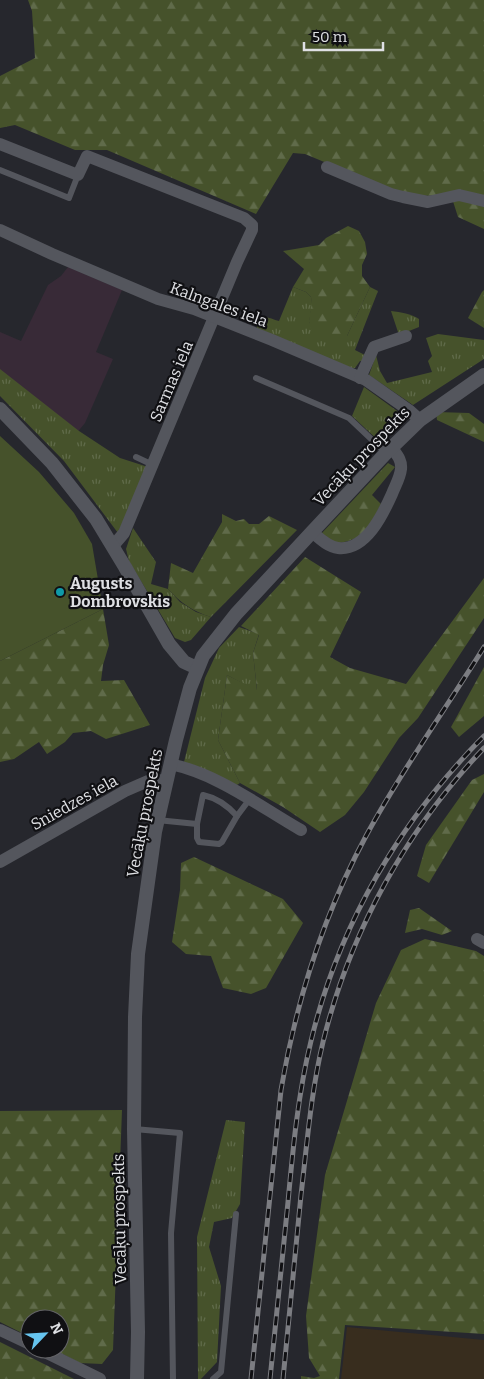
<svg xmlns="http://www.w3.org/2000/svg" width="484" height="1379" font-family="Bitter,serif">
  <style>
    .industrial { fill: #382d1e }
    .education { fill: #382a37 }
    .grass { fill: url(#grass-tufts) }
    .forest { fill: url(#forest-firs) }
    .park { fill: #46522b }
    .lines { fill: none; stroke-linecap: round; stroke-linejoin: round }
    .service { stroke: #54565d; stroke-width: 6 }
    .minor { stroke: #54565d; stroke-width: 12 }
    .tertiary { stroke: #54565d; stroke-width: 14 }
    .secondary { stroke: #54565d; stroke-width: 14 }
    .rail-casing { stroke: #7c7d82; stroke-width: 5 }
    .rail { stroke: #101013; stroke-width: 3; stroke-dasharray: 9; stroke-linecap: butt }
    .culture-dot { fill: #0f9aa8; stroke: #101013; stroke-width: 2 }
    .labels { text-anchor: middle; stroke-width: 4.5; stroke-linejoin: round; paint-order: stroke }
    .street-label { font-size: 16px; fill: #dfe0e4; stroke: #101013 }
    .poi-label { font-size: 16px; font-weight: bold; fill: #dfe0e4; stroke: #101013; text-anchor: start }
  </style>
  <defs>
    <pattern id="grass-tufts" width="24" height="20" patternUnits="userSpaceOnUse" patternTransform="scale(1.25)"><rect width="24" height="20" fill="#46522b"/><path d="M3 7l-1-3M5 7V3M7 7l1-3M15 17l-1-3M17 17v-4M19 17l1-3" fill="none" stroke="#606b4a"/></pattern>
    <pattern id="forest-firs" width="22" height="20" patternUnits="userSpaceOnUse" patternTransform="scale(1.25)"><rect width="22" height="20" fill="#46522b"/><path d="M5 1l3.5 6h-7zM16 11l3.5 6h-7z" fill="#606b4a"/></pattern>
  </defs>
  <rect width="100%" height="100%" fill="#26272d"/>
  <!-- industrial -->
  <path class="industrial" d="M347,1327L484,1340V1379H341Z"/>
  <!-- education -->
  <path class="education" d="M68,267L122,290L96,352L113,359L85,423L61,452L0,392V332L21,341L48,285L61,276Z"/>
  <!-- grass -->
  <g class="grass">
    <path d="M293,287L306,292L311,297L312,304L309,323L347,336L370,287L378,291L355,350L367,356L364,362L360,361L355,368H349L257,328L256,321C262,313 271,319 279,321Z"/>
    <path d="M391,311C401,312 411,314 419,319V327L399,335Z"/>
    <path d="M438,334L484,340V359L413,405L369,375L376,355L380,371L387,383L432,372L428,361L432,356L426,338Z"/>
    <path d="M0,369L79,431L120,458L148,467L118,533L64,461L0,396Z"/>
    <path d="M364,387L404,416L381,443L352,416Z"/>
    <path d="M133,528L156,562L151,584L168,589L180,602L196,612L211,617L191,640L185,642L175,638L129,561L126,549Z"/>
    <path d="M239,627L259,634L253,653L257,691L227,675L218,740L240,783L237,785L184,762L205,678L219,648Z"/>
    <path d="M226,1120L245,1122L240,1204L232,1218L214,1222L209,1247L221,1286L217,1362L201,1379H198L197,1237Z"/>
  </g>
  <!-- forest -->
  <g class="forest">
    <path d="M28,0H484V229L458,217L451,195L420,196L394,191L305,154L293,153L256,214L107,150H75L15,125L0,128V76L35,58L32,11Z"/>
    <path d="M348,226L359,231L365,242L367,254L362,265V276L370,287L347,336L338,345C327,341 309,335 309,321C310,312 312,305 311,297L306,292L293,287L304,269L283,251L319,245L326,238Z"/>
    <path d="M484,290V328L468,318L482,292Z"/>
    <path d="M436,412L469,413L484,424V442L437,420Z"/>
    <path d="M388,463L395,467L372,495L381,504C367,530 366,539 334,544L321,534Z"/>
    <path d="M222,514L236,521L244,519L249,524H259L269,516L297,530L211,617C192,611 181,603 168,589L171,563L193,573L222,522Z"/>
    <path d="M305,557L361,592L330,657L350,668L406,684L484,578V618L418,718L399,738L364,792L345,815L320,832L283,807L240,783L218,740L227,675L257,690L253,653L259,635L241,626Z"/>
    <path d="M103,609L109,645L103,665L101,681L124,680L150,725L106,739L91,731L73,733L65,742L47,754L39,742L14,759L0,762V661Z"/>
    <path d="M484,667V716L459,737L451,727Z"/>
    <path d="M484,774V792L429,883L417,876L426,845L472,780Z"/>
    <path d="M194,857L283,899L303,923L266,988L251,994L223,988L211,956L186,954L172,942L180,890L181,863Z"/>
    <path d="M419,908L452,931L442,935L422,929L405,933L410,910Z"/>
    <path d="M425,939L476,951L484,956V1334L345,1325L339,1379H301V1376L314,1378L320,1376L309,1358L306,1316L325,1175L376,1003L401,950Z"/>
    <path d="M122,1110L113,1350L102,1364L80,1363L53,1349H60V1319H30V1337L0,1322V1111Z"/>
    <path d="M0,1342L74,1379H0Z"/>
  </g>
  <!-- park -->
  <path class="park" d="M0,436L39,472L74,513L92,544L103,609L0,661Z"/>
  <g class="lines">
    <!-- service -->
    <g class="service">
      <path d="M0,170L69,198L78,175"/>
      <path d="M256,378L349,418L386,453"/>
      <path d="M136,457L153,465"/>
      <path d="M157,820L197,824V838L199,842L219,844L222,842L237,816"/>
      <path d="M197,824L203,795C217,798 228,806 237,816L249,800"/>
      <path d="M134,1129L180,1133L171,1233L173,1379"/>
      <path d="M213,1379L221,1372L236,1214"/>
    </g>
    <!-- minor -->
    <g class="minor">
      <path d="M0,144L78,175L87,156L244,218L252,225V230L237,262L124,533L113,546"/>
      <path d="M327,167L391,194L403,197L428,202L459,195L484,201"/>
      <path d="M0,230L52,254L158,299L194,309L272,340L366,380L410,411L420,420"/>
      <path d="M360,378L374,347L406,336"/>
      <path d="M312,532C319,538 328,547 338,548C366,551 383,514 392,494C395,486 400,478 401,469C402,460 397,455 392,448"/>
      <path d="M170,764C218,774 259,806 301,830"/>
      <path d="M0,862L125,791L148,781L166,780"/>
      <path d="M477,939L484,943"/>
      <path d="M0,1330L30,1344"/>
      <path d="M39,1349L100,1379"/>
    </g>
    <!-- tertiary -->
    <path class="tertiary" d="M0,409L52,463L96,519L125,567L169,644L184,662L197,668"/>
    <!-- secondary -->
    <path class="secondary" d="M137,1379L138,1332L134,1129L135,1017L138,954L155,832L176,740L190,688L203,656L236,614L312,532L386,453L420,420L484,375"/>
    <defs>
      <g id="rail">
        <path d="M251,1379L281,1090C296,1002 323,916 366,836C401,771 445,710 484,647"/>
        <path d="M270,1379C276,1320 282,1261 288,1202C293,1148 298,1094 311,1041C339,924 400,821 484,736"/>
        <path d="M283,1379C289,1318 295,1256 301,1195C307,1144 311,1092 323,1042C350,932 406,830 484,748"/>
      </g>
    </defs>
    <!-- rail casing -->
    <use href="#rail" class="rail-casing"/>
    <!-- rail -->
    <use href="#rail" class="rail"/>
  </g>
  <!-- markers -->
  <circle class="culture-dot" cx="60" cy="592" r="5"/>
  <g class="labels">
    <!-- street labels -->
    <g class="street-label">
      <text transform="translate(219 304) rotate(20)" y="6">Kalngales iela</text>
      <text transform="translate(171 381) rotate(-67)" y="6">Sarmas iela</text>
      <text transform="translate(361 456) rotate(-46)" y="6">Vecāķu prospekts</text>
      <text transform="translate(74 802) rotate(-29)" y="6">Sniedzes iela</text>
      <text transform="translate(144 813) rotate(-79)" y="6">Vecāķu prospekts</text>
      <text transform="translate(119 1219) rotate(-91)" y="6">Vecāķu prospekts</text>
    </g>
    <!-- poi labels -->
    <g class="poi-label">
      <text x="70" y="589">Augusts<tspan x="70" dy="18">Dombrovskis</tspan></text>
    </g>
  </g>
  <!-- north arrow -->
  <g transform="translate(45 1334) rotate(65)"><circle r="24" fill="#101013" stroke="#636367"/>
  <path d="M0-4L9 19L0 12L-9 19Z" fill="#66c4ef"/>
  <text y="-8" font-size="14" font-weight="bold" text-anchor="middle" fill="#dfe0e4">N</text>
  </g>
  <!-- scale -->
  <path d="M304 42v8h79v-8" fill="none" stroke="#dfe0e4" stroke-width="2.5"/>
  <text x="312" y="42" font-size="15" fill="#dfe0e4" stroke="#101013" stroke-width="4" paint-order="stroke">50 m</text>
</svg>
